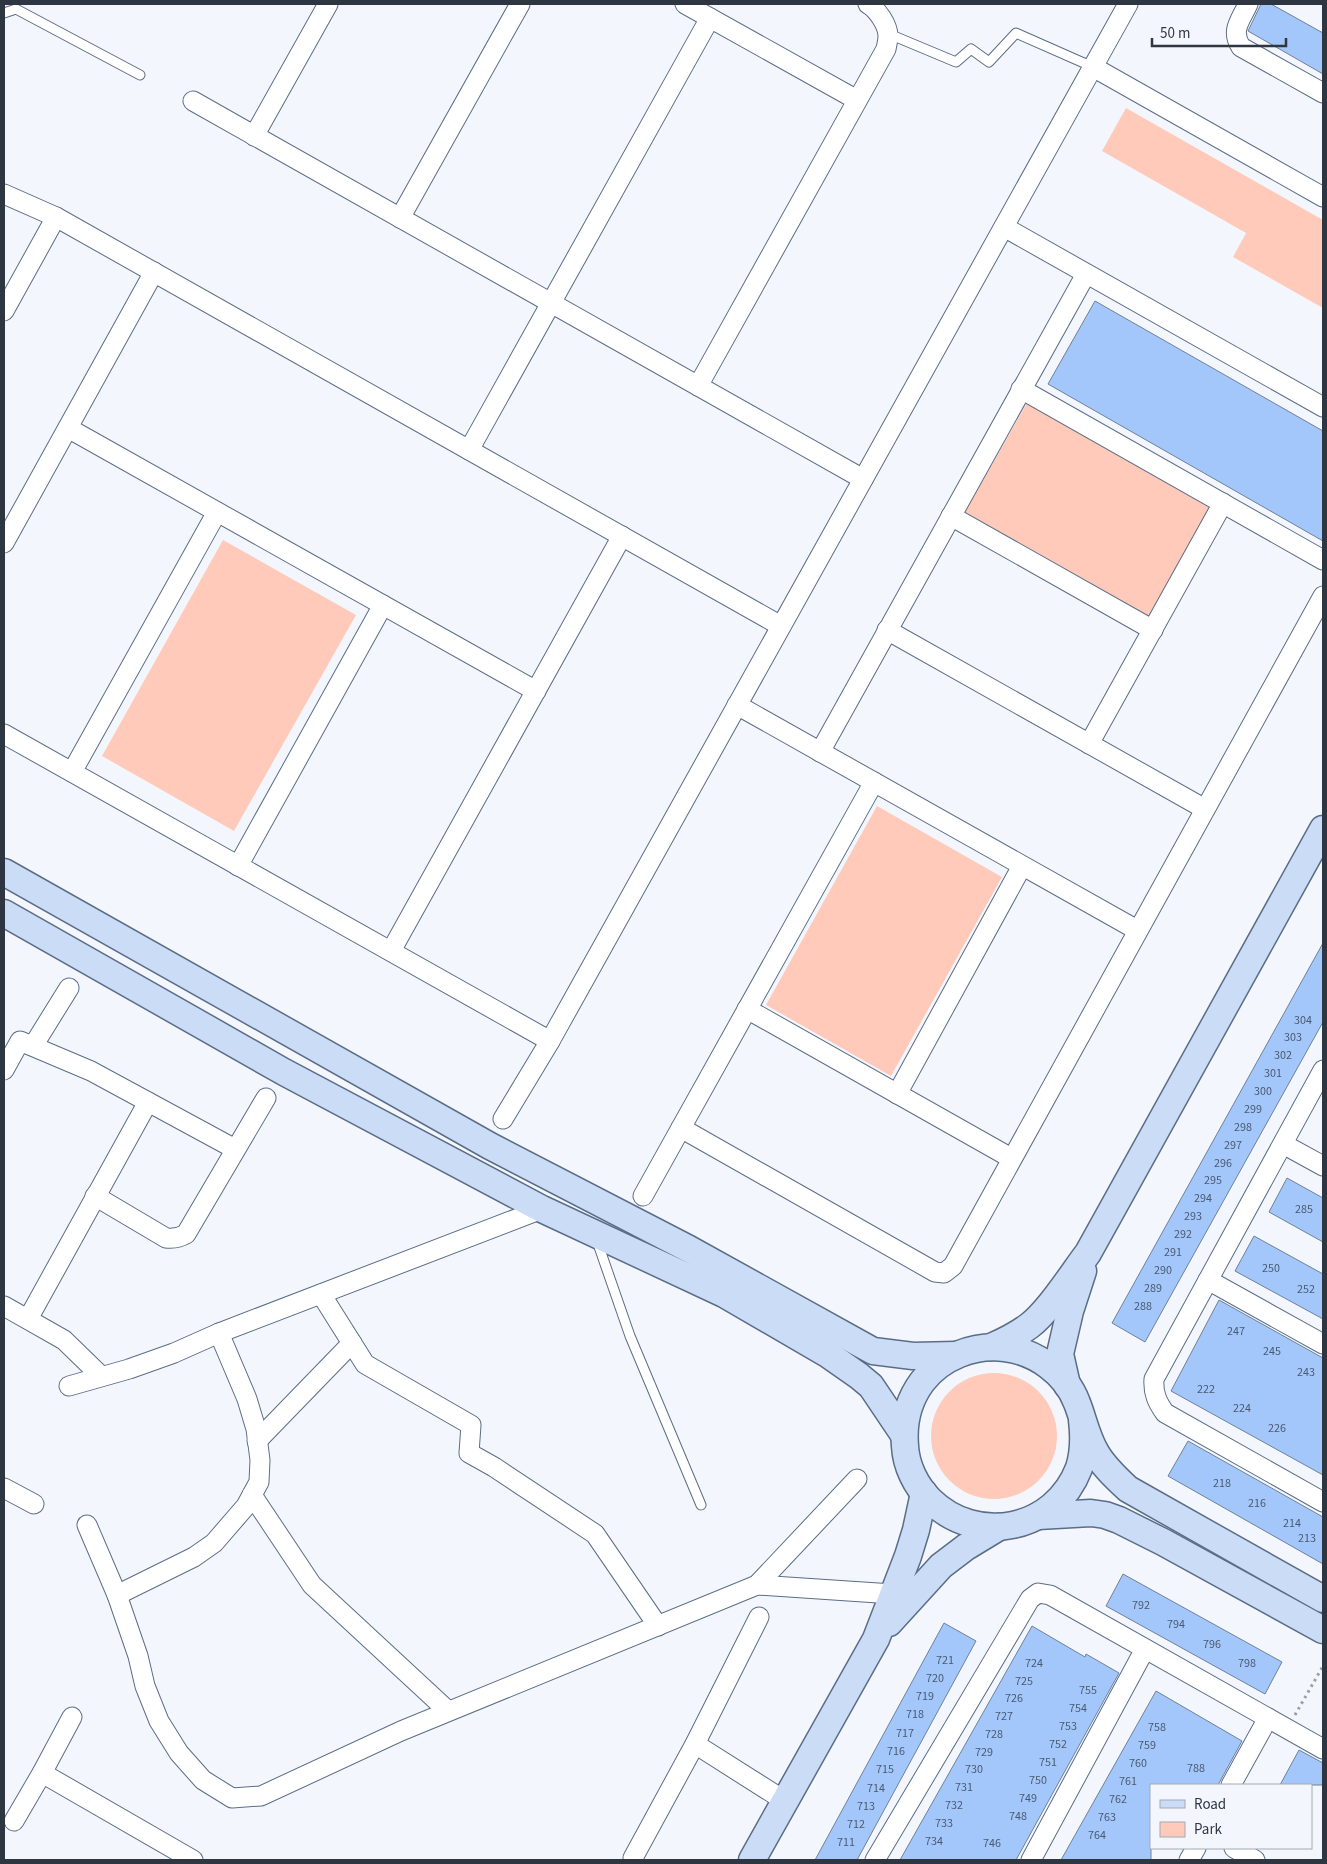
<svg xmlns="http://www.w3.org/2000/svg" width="1327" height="1864" font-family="'Source Sans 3',sans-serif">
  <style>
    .green { fill: #ffcab9 }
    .building { fill: #a3c7fb; stroke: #6e809a }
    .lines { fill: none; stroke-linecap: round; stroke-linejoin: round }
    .service-casing { stroke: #5b6d86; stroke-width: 11 }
    .minor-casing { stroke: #5b6d86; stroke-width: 21 }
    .secondary-casing { stroke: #5b6d86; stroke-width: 29 }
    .path { stroke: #999fa7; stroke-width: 3; stroke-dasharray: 2.5 4; stroke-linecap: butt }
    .service { stroke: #fff; stroke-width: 9 }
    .minor { stroke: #fff; stroke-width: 19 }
    .secondary { stroke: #cadcf6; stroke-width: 26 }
    .labels { text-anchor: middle; stroke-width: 4; stroke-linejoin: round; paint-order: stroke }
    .number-label { font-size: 12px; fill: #4b5a70 }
  </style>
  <rect width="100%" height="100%" fill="#f3f7fd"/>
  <!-- green -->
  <g class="green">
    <path d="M1126,108L1323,220V308L1233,257L1246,233L1102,151Z"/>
    <path d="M1027,403L1212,509L1150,618L965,512Z"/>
    <path d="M223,540L356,615L234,831L102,756Z"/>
    <path d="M877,806L1002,877L891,1076L766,1005Z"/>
    <circle cx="994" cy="1436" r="63"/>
  </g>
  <!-- building -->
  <g class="building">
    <path d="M1261,4H1271L1323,33V74L1248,31Z"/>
    <path d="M1095,301L1323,431V541L1048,384Z"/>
    <path d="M1323,943V1022L1145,1342L1112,1323Z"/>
    <path d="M1287,1178L1323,1198V1242L1269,1212Z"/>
    <path d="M1254,1236L1323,1274V1319L1235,1271Z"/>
    <path d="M1219,1300L1323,1358V1475L1171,1391Z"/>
    <path d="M1188,1441L1323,1517V1564L1168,1476Z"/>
    <path d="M1123,1574L1282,1662L1265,1694L1106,1606Z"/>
    <path d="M944,1623L976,1641L857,1860H815Z"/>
    <path d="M1032,1626L1085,1657L1086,1654L1119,1673L1016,1860H900Z"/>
    <path d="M1156,1691L1242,1741L1218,1785H1151V1860H1061Z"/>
    <path d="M1299,1750L1323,1763V1785H1280Z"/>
  </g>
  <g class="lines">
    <defs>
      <g id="service">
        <path d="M4,13L16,9L140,75"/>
        <path d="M889,34L956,62L971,49L989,62L1016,33L1093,67"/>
        <path d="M597,1241L630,1336L701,1505"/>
      </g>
      <g id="minor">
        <path d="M685,4L857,100"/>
        <path d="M1248,4C1241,20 1230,30 1241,47L1323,93"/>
        <path d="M1093,67L1323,197"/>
        <path d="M193,101L863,479"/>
        <path d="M254,136L328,4"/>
        <path d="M4,194L56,217L781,626"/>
        <path d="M400,218L520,4"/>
        <path d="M1004,227L1323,407"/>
        <path d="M4,311L56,217"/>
        <path d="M698,386L886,49C887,44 888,40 888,36C888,25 877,9 868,4"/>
        <path d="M1021,389L1323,560"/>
        <path d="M68,428L536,691"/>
        <path d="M469,450L710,18"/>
        <path d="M951,516L1153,630"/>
        <path d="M4,543L154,272"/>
        <path d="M887,630L1205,809"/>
        <path d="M737,705L1137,930"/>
        <path d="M4,734L550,1041"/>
        <path d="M1089,744L1223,503"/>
        <path d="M820,752L1086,274"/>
        <path d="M72,772L217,512"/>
        <path d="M238,866L383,605"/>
        <path d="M391,951L622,536"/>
        <path d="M747,1009L1011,1158"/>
        <path d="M33,1046L69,988"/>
        <path d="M4,1070L20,1041L91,1071L235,1149"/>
        <path d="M1323,1070L1154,1379C1153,1393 1157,1402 1165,1413L1323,1502"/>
        <path d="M897,1094L1022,866"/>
        <path d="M503,1119L550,1041L1128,4"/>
        <path d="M681,1128L935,1272L944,1273L953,1266L1323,596"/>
        <path d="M1283,1144L1323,1166"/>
        <path d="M95,1196L166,1238C174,1239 179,1238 186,1234L266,1098"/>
        <path d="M643,1196L874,782"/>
        <path d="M1208,1280L1323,1344"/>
        <path d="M321,1294L365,1364L471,1425L469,1453L494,1467L595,1534L658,1626"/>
        <path d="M4,1306L64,1340L101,1376"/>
        <path d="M28,1319L148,1102"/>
        <path d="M69,1386L129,1369L174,1353L219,1333L542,1209"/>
        <path d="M257,1441L352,1343"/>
        <path d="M4,1488L34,1504"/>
        <path d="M252,1495L312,1585L448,1711"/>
        <path d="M87,1525L117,1595L138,1656L145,1686L159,1721L179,1753L203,1780L232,1798L261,1796L401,1731L757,1585L893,1594"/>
        <path d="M757,1585L857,1479"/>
        <path d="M117,1595L194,1557L214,1543L246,1506L259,1482L260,1460L256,1429L247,1399L219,1333"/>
        <path d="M695,1744L785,1801"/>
        <path d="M42,1773L193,1860"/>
        <path d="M1231,1785L1268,1718"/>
        <path d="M14,1821L42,1773L72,1717"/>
        <path d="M1234,1848L1255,1860"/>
        <path d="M633,1858L695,1744L759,1617"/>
        <path d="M875,1860L1030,1599L1038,1593L1050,1595L1323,1749"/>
        <path d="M1031,1860L1145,1649"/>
        <path d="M1189,1860L1196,1848"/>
      </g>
      <g id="secondary">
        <path d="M4,872L490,1146L689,1249L873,1351L913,1356L956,1355"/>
        <path d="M4,913L284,1072L542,1209L724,1294L829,1355L859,1376L871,1386L904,1435"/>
        <path d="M991,1347C1005,1341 1017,1335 1029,1326C1049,1311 1072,1274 1088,1253L1323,829"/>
        <path d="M1067,1385L1060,1354L1070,1311L1083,1271"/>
        <path d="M1082,1420C1084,1436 1084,1452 1079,1468C1055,1531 977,1546 930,1500C916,1486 906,1466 905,1446C903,1423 908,1401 922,1382C941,1357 974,1344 1005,1348C1036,1352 1066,1373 1077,1403C1083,1418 1086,1434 1094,1449C1101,1464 1116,1478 1128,1489L1323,1599"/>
        <path d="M1038,1516L1091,1513L1105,1515L1119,1520L1163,1542L1323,1630"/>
        <path d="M889,1623L941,1566L966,1547L999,1527"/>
        <path d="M752,1860L876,1639L908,1556L916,1530L924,1493"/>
      </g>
    </defs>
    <!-- service casing -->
    <use href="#service" class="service-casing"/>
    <!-- minor casing -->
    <use href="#minor" class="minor-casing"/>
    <!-- secondary casing -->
    <use href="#secondary" class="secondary-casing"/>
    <!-- path -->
    <path class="path" d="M1295,1715L1323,1666"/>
    <!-- service -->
    <use href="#service" class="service"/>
    <!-- minor -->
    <use href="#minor" class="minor"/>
    <!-- secondary -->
    <use href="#secondary" class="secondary"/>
  </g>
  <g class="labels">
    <!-- number labels -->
    <g class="number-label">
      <text x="1303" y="1024">304</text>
      <text x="1293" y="1041">303</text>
      <text x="1283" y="1059">302</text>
      <text x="1273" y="1077">301</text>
      <text x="1263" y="1095">300</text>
      <text x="1253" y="1113">299</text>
      <text x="1243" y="1131">298</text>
      <text x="1233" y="1149">297</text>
      <text x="1223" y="1167">296</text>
      <text x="1213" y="1184">295</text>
      <text x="1203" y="1202">294</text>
      <text x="1304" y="1213">285</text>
      <text x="1193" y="1220">293</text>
      <text x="1183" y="1238">292</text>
      <text x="1173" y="1256">291</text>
      <text x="1271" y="1272">250</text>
      <text x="1163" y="1274">290</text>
      <text x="1153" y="1292">289</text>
      <text x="1306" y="1293">252</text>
      <text x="1143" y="1310">288</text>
      <text x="1236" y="1335">247</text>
      <text x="1272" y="1355">245</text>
      <text x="1306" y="1376">243</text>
      <text x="1206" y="1393">222</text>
      <text x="1242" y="1412">224</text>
      <text x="1277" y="1432">226</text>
      <text x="1222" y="1487">218</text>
      <text x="1257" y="1507">216</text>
      <text x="1292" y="1527">214</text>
      <text x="1307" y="1542">213</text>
      <text x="1141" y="1609">792</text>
      <text x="1176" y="1628">794</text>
      <text x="1212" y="1648">796</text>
      <text x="945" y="1664">721</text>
      <text x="1034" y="1667">724</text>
      <text x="1247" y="1667">798</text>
      <text x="935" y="1682">720</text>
      <text x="1024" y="1685">725</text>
      <text x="1088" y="1694">755</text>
      <text x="925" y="1700">719</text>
      <text x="1014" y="1702">726</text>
      <text x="1078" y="1712">754</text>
      <text x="915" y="1718">718</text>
      <text x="1004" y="1720">727</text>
      <text x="1068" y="1730">753</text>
      <text x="1157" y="1731">758</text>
      <text x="905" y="1737">717</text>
      <text x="994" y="1738">728</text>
      <text x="1058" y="1748">752</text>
      <text x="1147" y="1749">759</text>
      <text x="896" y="1755">716</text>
      <text x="984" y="1756">729</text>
      <text x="1048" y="1766">751</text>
      <text x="1138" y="1767">760</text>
      <text x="1196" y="1772">788</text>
      <text x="885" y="1773">715</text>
      <text x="974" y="1773">730</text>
      <text x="1038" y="1784">750</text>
      <text x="1128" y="1785">761</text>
      <text x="964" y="1791">731</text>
      <text x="876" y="1792">714</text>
      <text x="1028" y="1802">749</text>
      <text x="1118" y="1803">762</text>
      <text x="954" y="1809">732</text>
      <text x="866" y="1810">713</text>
      <text x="1018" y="1820">748</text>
      <text x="1107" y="1821">763</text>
      <text x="944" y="1827">733</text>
      <text x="856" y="1828">712</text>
      <text x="1097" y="1839">764</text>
      <text x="934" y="1845">734</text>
      <text x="846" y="1846">711</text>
      <text x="992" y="1847">746</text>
    </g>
  </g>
  <!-- border -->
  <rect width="1327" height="1864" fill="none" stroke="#2e3641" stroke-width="10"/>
  <!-- legend -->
  <rect x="1150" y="1784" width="162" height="65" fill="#f3f7fd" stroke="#a4aab2"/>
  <rect x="1160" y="1800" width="25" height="8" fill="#cadcf6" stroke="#a4aab2"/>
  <text x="1194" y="1809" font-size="15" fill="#2e3641">Road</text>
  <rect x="1160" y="1822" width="25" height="15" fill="#ffcab9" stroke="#a4aab2"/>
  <text x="1194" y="1834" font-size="15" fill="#2e3641">Park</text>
  <!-- scale -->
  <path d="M1152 38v8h134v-8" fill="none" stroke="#2e3641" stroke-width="2.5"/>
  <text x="1160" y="38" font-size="15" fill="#2e3641" stroke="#f3f7fd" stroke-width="4" paint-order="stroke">50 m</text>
</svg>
